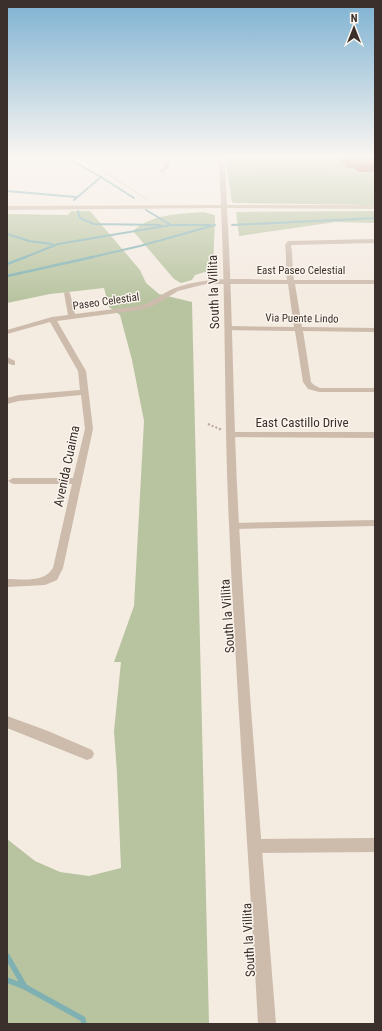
<svg xmlns="http://www.w3.org/2000/svg" width="382" height="1031" font-family="'Roboto Condensed',sans-serif">
  <style>
    .green { fill: #b8c4a0 }
    .lines { fill: none; stroke-linecap: round; stroke-linejoin: round }
    .stream-far2 { stroke: #7fb0b2; stroke-width: 2 }
    .stream-far1 { stroke: #7fb0b2; stroke-width: 2.5 }
    .stream { stroke: #7fb0b2; stroke-width: 5.5 }
    .path-far1 { stroke: #b9a596; stroke-width: 1; stroke-dasharray: 1 1; stroke-linecap: butt }
    .path { stroke: #b9a596; stroke-width: 2; stroke-dasharray: 2 2; stroke-linecap: butt }
    .minor { fill: #cdbbac; fill-rule: evenodd }
    .tertiary { fill: #cdbbac; fill-rule: evenodd }
    .wall { fill: #ac5a40 }
    .building { fill: #c8694b; stroke: #8c4a34 }
    .labels { text-anchor: middle; stroke-width: 3; stroke-linejoin: round; paint-order: stroke }
    .far-street-label { font-size: 11px; fill: #3b302b; stroke: #fbf5ee }
    .street-label { font-size: 13px; fill: #3b302b; stroke: #fbf5ee }
  </style>
  <rect width="100%" height="100%" fill="#f4ebe1"/>
  <!-- green -->
  <g class="green">
    <path d="M225,157H375V205L235,203L232,202Z"/>
    <path d="M71,211H90L140,270L146,283L159,294L192,302L209,1024H7V839L35,861L60,872L89,876L121,868L117,773L114,731L121,662H114L134,606L144,421L132,360L120,315L109,307L104,288L50,294L7,303V214L68,215Z"/>
    <path d="M375,211V223L336,222L239,236L236,212Z"/>
    <path d="M203,212L215,215C215,232 213,249 214,266L208,271L195,275L192,280L181,283L174,279L133,231C151,214 179,214 203,212Z"/>
  </g>
  <g class="lines">
    <!-- stream-far2 -->
    <g class="stream-far2">
      <path d="M66,157L101,177L74,200"/>
      <path d="M101,177L134,198"/>
      <path d="M7,191L76,197"/>
      <path d="M146,210L171,225"/>
      <path d="M78,211L80,218L94,224L160,225"/>
      <path d="M170,225H210"/>
      <path d="M232,225L375,218"/>
      <path d="M7,234L29,241L52,244"/>
      <path d="M23,258L58,244L171,225"/>
      <path d="M88,258L140,246L215,225"/>
    </g>
    <!-- stream-far1 -->
    <g class="stream-far1">
      <path d="M7,264L26,257"/>
      <path d="M7,276L93,257"/>
    </g>
    <!-- stream -->
    <g class="stream">
      <path d="M7,956L25,987L83,1019L84,1024"/>
      <path d="M7,980L25,987"/>
    </g>
    <!-- path-far1 -->
    <g class="path-far1">
      <path d="M81,157L148,200"/>
      <path d="M240,157L242,164L254,166L257,171L260,172L325,171L331,167L327,157"/>
      <path d="M241,161L343,163"/>
    </g>
    <!-- path -->
    <path class="path" d="M208,424L222,430"/>
    <!-- minor -->
    <g class="minor">
      <path d="M163,157H169L170,167L162,173L159,171L164,167Z"/>
      <path d="M375,239V243L291,245C293,257 292,268 294,280H375V284H295L302,327L375,328V332L303,331L311,382L314,385L320,388H375V392H319L308,389L303,382L295,331L225,330V326H228L294,327L288,284H206L178,291L153,306L139,310L57,321L86,371L93,429L63,568L57,580L45,585L7,587V579C22,579 44,583 53,568L72,484H13L8,481L13,478H73L85,429L81,395L19,401L7,404V398L19,395L80,390L78,371L50,322L7,334V330L52,317L68,315L64,293L67,291L70,293L75,314L139,306C152,303 162,293 175,288C210,275 250,280 287,280C285,268 287,257 285,245L288,241Z"/>
      <path d="M7,357L15,361V365H12L7,363Z"/>
      <path d="M230,432H375V438L227,437L226,435Z"/>
      <path d="M375,520V526L234,529L229,526L234,523Z"/>
      <path d="M7,716L48,731L92,750L94,754L92,758L87,760L7,728Z"/>
      <path d="M375,838V852L257,853L252,851L250,846L252,841L257,839Z"/>
    </g>
    <!-- tertiary -->
    <path class="tertiary" d="M216,157H220L225,164L227,205H375V209L227,208C233,313 233,419 239,524C248,691 263,857 276,1024H258C249,857 236,691 229,524C224,419 226,313 221,208L7,210V206L221,205L219,164Z"/>
  </g>
  <!-- wall -->
  <path class="wall" d="M340,157H370L375,158V172H359L354,168H348L343,163Z"/>
  <!-- building -->
  <path class="building" d="M343,157H370L375,158V166H360L355,163H349Z"/>
  <!-- sky -->
  <linearGradient id="sky" x2="0" y2="1"><stop stop-color="#7eb2d2"/><stop offset="0.52" stop-color="#faf6f2"/><stop offset="1" stop-color="#faf6f2" stop-opacity="0"/></linearGradient>
  <rect width="382" height="301" fill="url(#sky)"/>
  <g class="labels">
    <!-- far-street labels -->
    <g class="far-street-label">
      <text x="301" y="274">East Paseo Celestial</text>
      <text transform="translate(106 301) rotate(-8)" y="4">Paseo Celestial</text>
      <text transform="translate(302 318) rotate(1)" y="4">Via Puente Lindo</text>
    </g>
    <!-- street labels -->
    <g class="street-label">
      <text transform="translate(213 292) rotate(-92)" y="5">South la Villita</text>
      <text x="302" y="427">East Castillo Drive</text>
      <text transform="translate(66 466) rotate(-78)" y="5">Avenida Cuaima</text>
      <text transform="translate(227 616) rotate(-94)" y="5">South la Villita</text>
      <text transform="translate(248 940) rotate(-93)" y="5">South la Villita</text>
    </g>
  </g>
  <!-- border -->
  <rect width="382" height="1031" fill="none" stroke="#3b302b" stroke-width="16"/>
  <!-- north arrow -->
  <g transform="translate(354 28)" stroke="#fbf5ee" stroke-width="3" paint-order="stroke">
  <path d="M0-3L7 15L0 10L-7 15Z" fill="#3b302b"/>
  <text y="-6" font-size="11" font-weight="bold" text-anchor="middle" fill="#3b302b">N</text>
  </g>
</svg>
